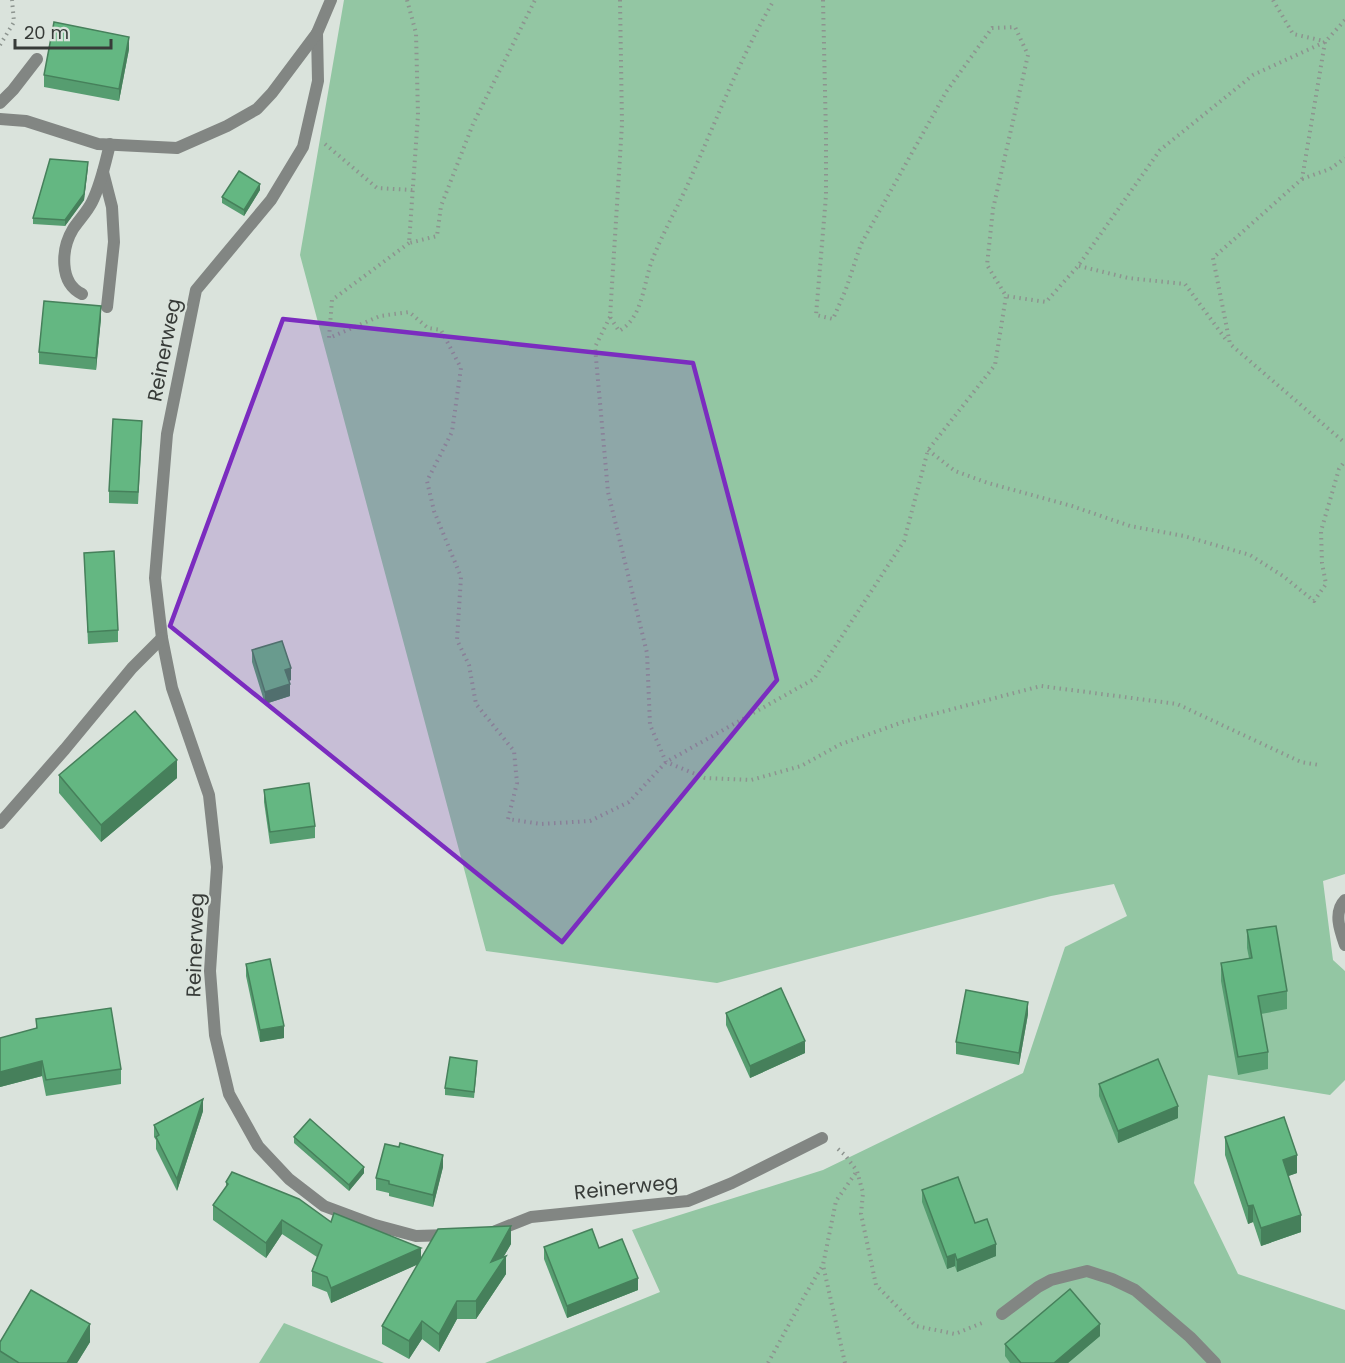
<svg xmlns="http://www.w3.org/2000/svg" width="1345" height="1363" font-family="Poppins,sans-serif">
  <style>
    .green { fill: #93c6a3 }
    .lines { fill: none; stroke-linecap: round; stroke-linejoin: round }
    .path { stroke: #8d948f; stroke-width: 4; stroke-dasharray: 1.5 4.5; stroke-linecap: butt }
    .lane { stroke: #828683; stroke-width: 12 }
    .street { stroke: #828683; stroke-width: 12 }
    .wall { fill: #569d70 }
    .shaded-wall { fill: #46805b }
    .building { fill: #64b782; stroke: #46805b; stroke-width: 1.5 }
    .marked { fill: #7b2cbf; fill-opacity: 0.2; stroke: #7b2cbf; stroke-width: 4.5; stroke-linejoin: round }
    .labels { text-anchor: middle; stroke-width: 4.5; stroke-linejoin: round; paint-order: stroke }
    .street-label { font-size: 20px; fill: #373b38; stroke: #dae3dc }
  </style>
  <rect width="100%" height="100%" fill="#dae3dc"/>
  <!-- green -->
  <g class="green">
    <path d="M344,0H1345V874L1323,881L1333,960L1345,971V1080L1330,1095L1208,1075L1194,1183L1238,1274L1345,1310V1363H485L660,1292L632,1230L823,1170L1023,1073L1065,947L1127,916L1114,884L1051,896L717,983L486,951L300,255Z"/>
    <path d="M284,1323L384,1363H259Z"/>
  </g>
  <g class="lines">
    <!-- path -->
    <g class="path">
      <path d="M407,0L416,33L418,115L409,243L437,236L441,206L473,124L535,0"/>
      <path d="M620,0L622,124L610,317L619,331C644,317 643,282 653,258C664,230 680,203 692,175C718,116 741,56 774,0"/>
      <path d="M823,0L826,136V196L816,315L833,319L846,289L861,244L946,92L992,28L1015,27L1028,55L993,209L987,265L1006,296L1046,302L1078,266L1160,150L1253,75L1325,42L1345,20"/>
      <path d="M1273,0L1293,34L1324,41"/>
      <path d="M1325,42L1302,179L1213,258L1230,344L1345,443"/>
      <path d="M0,45L14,22L12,0"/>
      <path d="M325,144L377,188L413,190"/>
      <path d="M1302,179L1330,169L1345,158"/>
      <path d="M409,243L332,300L329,338L380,316L409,312L428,328L441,330L461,368L452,432L427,481L434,511L461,577L457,640L469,665L476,704L514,751L517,783L508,819L541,824L590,821L629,802L666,762L814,679L904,541L928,450L995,365L1006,296"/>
      <path d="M1079,266L1128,278L1185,284L1227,341"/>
      <path d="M610,317L595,347L608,492L647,653L650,725L666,762L705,778L751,780L801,766L841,744L903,722L1041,686L1177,704L1301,762L1319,765"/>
      <path d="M928,450L955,471L988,483L1072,506L1130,526L1184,536L1250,555L1283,576L1314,601L1326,584L1322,563L1321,531L1339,469L1345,461"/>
      <path d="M838,1149L845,1155L857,1171L863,1193L861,1214L876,1285L916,1326L955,1334L982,1323"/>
      <path d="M768,1363L805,1295L823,1265"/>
      <path d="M845,1363L823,1265L836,1201L857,1171"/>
    </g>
    <!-- lane -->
    <g class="lane">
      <path d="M0,103L13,90L37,59"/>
      <path d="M103,172L112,207L114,242L107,307"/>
      <path d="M82,294C59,283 61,249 73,229C79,220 87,212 92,202C101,184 105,164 110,144"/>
      <path d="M1345,900C1333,912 1340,931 1345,945"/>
    </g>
    <!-- street -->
    <g class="street">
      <path d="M317,33L318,81L303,147L271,200L196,290L167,434L155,578L162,638L172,688L209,795L217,867L210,971L215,1035L229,1094L258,1146L289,1179L324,1206L375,1225L416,1236L449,1235"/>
      <path d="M0,119L26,121L98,144L177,148L227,126L257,109L272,93L317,33L331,0"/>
      <path d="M0,823L65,749L132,668L162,638"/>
      <path d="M493,1232L531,1217L688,1201L732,1183L822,1138"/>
      <path d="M1002,1314L1038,1287L1051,1280L1087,1271L1112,1279L1135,1290L1190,1337L1215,1363"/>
    </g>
  </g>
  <!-- wall -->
  <g class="wall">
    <path d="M129,49L119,101L44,87V75Z"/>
    <path d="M88,168L84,200L65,226L33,224V218Z"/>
    <path d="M260,190L244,216L222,203V197Z"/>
    <path d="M101,318L96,370L39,364V352Z"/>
    <path d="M142,433L138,504L109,503V491Z"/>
    <path d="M84,553L118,630V642L88,644Z"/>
    <path d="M252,650L291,680L289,681L290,696L265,704L252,662Z"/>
    <path d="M59,775L177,778L101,842L59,793Z"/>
    <path d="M264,790L315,826V838L270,844L264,802Z"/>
    <path d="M1247,930L1287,991V1009L1261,1014L1268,1052V1069L1238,1075L1221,981V963L1249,958L1247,948Z"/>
    <path d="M246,964L284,1038L260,1042L246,976Z"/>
    <path d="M726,1013L805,1053L750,1078L726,1025Z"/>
    <path d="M1028,1014L1019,1065L956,1054V1042Z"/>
    <path d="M36,1019L121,1069V1084L46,1096L42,1076L0,1087V1038L36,1029Z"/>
    <path d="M477,1067L474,1098L445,1095V1088Z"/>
    <path d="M1099,1084L1178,1118L1118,1143L1099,1096Z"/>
    <path d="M203,1111L177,1191L156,1149V1140L154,1137V1125Z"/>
    <path d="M294,1137L364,1173L349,1191L294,1143Z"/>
    <path d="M1225,1137L1297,1173L1288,1176L1301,1232L1261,1246L1253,1222L1248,1224L1225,1155Z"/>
    <path d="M443,1167L433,1207L389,1196V1193L376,1190V1178Z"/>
    <path d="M226,1182L331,1222L421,1259L511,1244L503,1257L506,1274L476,1319H457L439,1352L422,1339L409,1359L382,1344V1326L418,1264L331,1303L327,1292L312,1286V1271L317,1257L282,1234L266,1258L213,1220V1205L226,1187Z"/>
    <path d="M922,1190L975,1223L996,1256L957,1272L955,1266L947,1269L922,1202Z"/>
    <path d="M544,1247L599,1248L638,1290L567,1318L544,1259Z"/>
    <path d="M1100,1336L1068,1363H1010L1005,1356V1344Z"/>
    <path d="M0,1342H90L77,1363H0Z"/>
  </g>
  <!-- shaded-wall -->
  <g class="shaded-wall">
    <path d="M129,37V49L119,101V89Z"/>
    <path d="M88,162L84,200L65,226V220Z"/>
    <path d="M260,184V190L244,216V210Z"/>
    <path d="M101,306V318L96,370V358Z"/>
    <path d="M291,668V680L285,682V670Z"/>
    <path d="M290,684V696L265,704V692Z"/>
    <path d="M177,760V778L101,842V825Z"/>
    <path d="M1028,1002V1014L1019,1065V1053Z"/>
    <path d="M284,1026V1038L260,1042V1030Z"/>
    <path d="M805,1041V1053L750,1078V1066Z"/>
    <path d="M42,1061V1076L0,1087V1072Z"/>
    <path d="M203,1099V1111L177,1191V1179Z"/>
    <path d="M1178,1106V1118L1118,1143V1131Z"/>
    <path d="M443,1155V1167L433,1207V1195Z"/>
    <path d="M1297,1155V1173L1283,1178V1160Z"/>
    <path d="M364,1167V1173L349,1191V1185Z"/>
    <path d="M1253,1205V1222L1248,1224V1206Z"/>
    <path d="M1301,1215V1232L1261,1246V1228Z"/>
    <path d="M282,1220V1234L266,1258V1243Z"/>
    <path d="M511,1226V1244L495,1272L506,1256V1274L476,1319V1301L491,1262Z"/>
    <path d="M996,1244V1256L957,1272V1260Z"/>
    <path d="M421,1248V1263L331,1303V1288Z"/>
    <path d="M955,1254V1266L947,1269V1257Z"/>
    <path d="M638,1278V1290L567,1318V1306Z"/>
    <path d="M457,1301V1319L439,1352V1334Z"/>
    <path d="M422,1321V1339L409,1359V1341Z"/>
    <path d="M90,1324V1342L77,1363H67Z"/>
    <path d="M1100,1324V1336L1068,1363H1054Z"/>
  </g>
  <!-- building -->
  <g class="building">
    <path d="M54,22L129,37L119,89L44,75Z"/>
    <path d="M50,159L88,162L84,194L65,220L33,218Z"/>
    <path d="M239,171L260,184L244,210L222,197Z"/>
    <path d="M44,301L101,306L96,358L39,352Z"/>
    <path d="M113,419L142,421L138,492L109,491Z"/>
    <path d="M114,551L118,630L88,632L84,553Z"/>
    <path d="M282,641L291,668L285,670L290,684L265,692L252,650Z"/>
    <path d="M135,711L177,760L101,825L59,775Z"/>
    <path d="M309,783L315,826L270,832L264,790Z"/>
    <path d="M1276,926L1287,991L1258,996L1268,1052L1238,1057L1221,963L1252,958L1247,930Z"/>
    <path d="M270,959L284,1026L260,1030L246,964Z"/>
    <path d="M781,988L805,1041L750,1066L726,1013Z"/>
    <path d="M966,990L1028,1002L1019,1053L956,1042Z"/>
    <path d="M111,1008L121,1069L46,1080L42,1061L0,1072V1038L37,1028L36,1019Z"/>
    <path d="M450,1057L477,1061L474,1092L445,1088Z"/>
    <path d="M1158,1059L1178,1106L1118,1131L1099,1084Z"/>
    <path d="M203,1099L177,1179L156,1137L159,1135L154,1125Z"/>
    <path d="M1284,1117L1297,1155L1283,1160L1301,1215L1261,1228L1253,1205L1248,1206L1225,1137Z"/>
    <path d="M310,1119L364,1167L349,1185L294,1137Z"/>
    <path d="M400,1143L443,1155L433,1195L389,1184V1181L376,1178L385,1144L399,1147Z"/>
    <path d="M232,1172L299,1199L331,1222L334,1213L421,1248L331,1288L327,1277L312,1271L322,1245L282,1220L266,1243L213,1205L228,1184L226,1182Z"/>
    <path d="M958,1177L975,1223L987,1219L996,1244L957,1260L955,1254L947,1257L922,1190Z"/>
    <path d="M511,1226L491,1262L506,1256L476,1301H457L439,1334L422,1321L409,1341L382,1326L438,1229Z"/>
    <path d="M592,1229L599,1248L622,1239L638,1278L567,1306L544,1247Z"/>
    <path d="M1070,1289L1100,1324L1054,1363H1021L1005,1344Z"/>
    <path d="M31,1290L90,1324L67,1363H19L0,1351V1342Z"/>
  </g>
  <!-- marked area -->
  <path class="marked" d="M283,319L693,363L777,680L562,942L170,626Z"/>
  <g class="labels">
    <!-- street labels -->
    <g class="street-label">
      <text transform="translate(164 350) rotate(-79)" y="7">Reinerweg</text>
      <text transform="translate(195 945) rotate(-88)" y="7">Reinerweg</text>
      <text transform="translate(626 1187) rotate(-6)" y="7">Reinerweg</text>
    </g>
  </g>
  <!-- scale -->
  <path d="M15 39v9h96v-9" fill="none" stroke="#373b38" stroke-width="3"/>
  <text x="24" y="39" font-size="18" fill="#373b38" stroke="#dae3dc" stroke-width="4.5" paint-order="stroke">20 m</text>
</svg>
